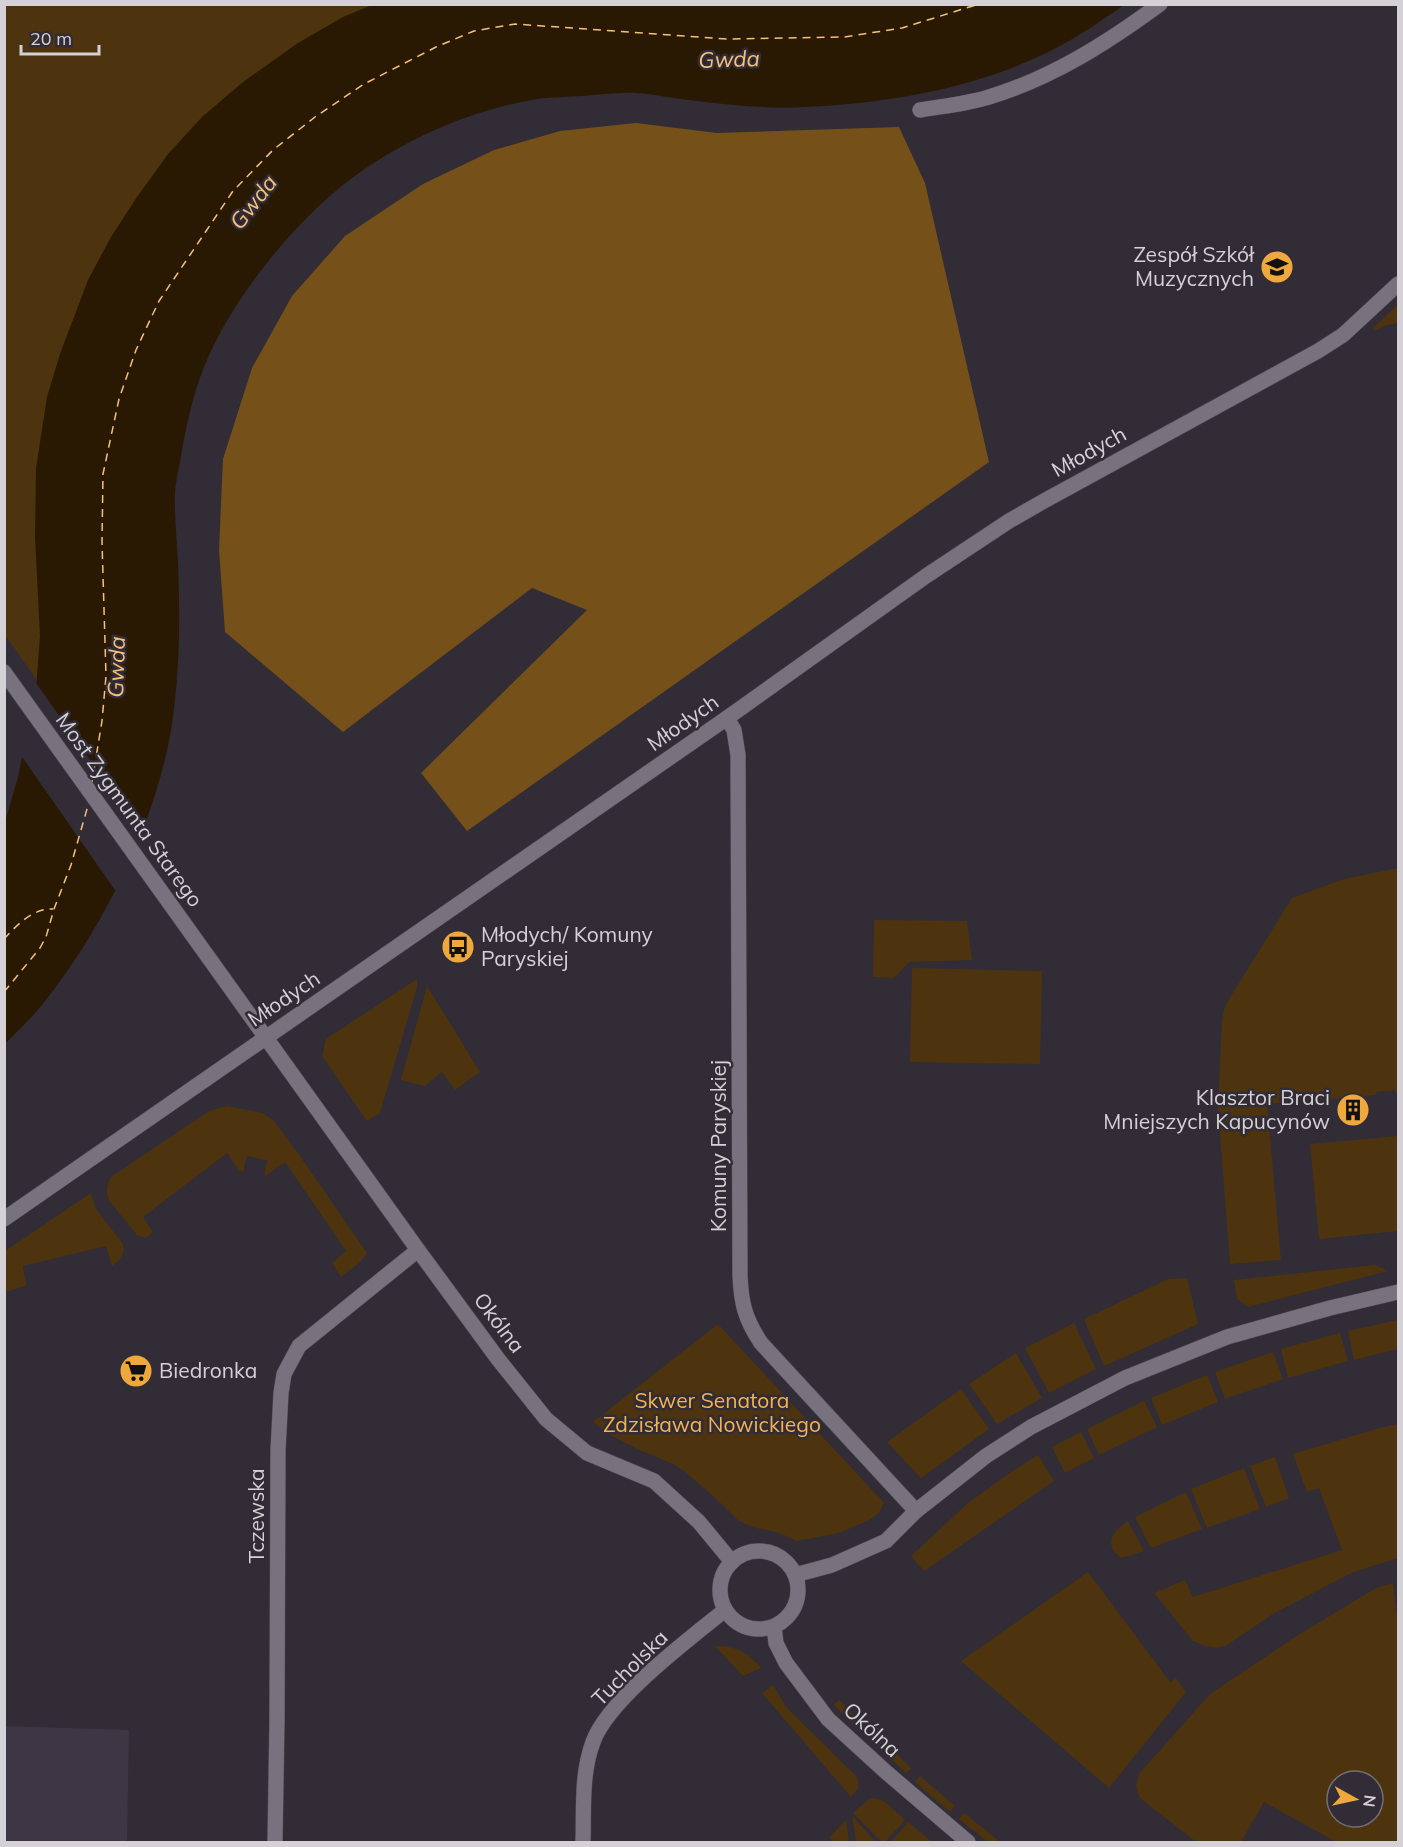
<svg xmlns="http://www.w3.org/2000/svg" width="1403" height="1847" font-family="Mulish,sans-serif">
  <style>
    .built { fill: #3d3645 }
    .green { fill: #4d340e; fill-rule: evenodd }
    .forest { fill: #755119 }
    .water { fill: #291903 }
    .pier { fill: #312c36 }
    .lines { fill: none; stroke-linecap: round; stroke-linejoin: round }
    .ferry { stroke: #f7c178; stroke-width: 1.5; stroke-dasharray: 8 6; stroke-linecap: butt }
    .street-casing { stroke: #4d4a51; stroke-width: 16 }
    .secondary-casing { stroke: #4d4a51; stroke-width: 16 }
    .street { stroke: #77727d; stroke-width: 15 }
    .secondary { stroke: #77727d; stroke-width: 15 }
    .labels { text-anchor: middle; stroke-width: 5; stroke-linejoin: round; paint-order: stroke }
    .poi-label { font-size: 21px; fill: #d4d1d7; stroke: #312c36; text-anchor: end }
    .street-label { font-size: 21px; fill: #d4d1d7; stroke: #312c36 }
    .park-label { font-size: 21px; fill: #f5b350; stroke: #312c36 }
    .water-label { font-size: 22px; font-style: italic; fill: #f7c178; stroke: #312c36 }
  </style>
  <rect width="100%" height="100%" fill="#312c36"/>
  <!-- built -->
  <path class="built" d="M5,1726L129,1730L127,1842H5Z"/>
  <!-- green -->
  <g class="green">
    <path d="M4,5H384L39,575L41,686L5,635Z"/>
    <path d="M1398,304V323L1386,325L1376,330L1373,328Z"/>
    <path d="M1398,868V1093H1395V1090L1376,1092V1095L1267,1104L1281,1260L1230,1264L1218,1109L1222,1020L1224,1010L1229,999L1292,898L1344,879Z"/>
    <path d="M874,920L967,921L972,960L909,962L894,978L873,977Z"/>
    <path d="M912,968L1042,971L1040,1064L910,1062Z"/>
    <path d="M417,979V987L380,1113L367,1121L322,1056L326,1039Z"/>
    <path d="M427,986L480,1072L455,1090L442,1072L425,1086L401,1080Z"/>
    <path d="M227,1106L263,1113L274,1121L300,1156L367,1253L360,1262L341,1277L332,1263L346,1251L285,1162L264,1177L267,1160L247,1156L243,1172L239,1171L227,1153L143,1217L153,1232L146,1238L137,1235L110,1202C105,1193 106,1186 111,1177L209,1111Z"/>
    <path d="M1398,1136V1231L1319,1239L1310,1144Z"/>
    <path d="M91,1193L96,1209L123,1244C125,1255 121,1259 112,1266L106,1246L23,1266L26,1286L5,1292V1251Z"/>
    <path d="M1375,1265L1388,1271L1248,1307L1237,1299L1234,1280Z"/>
    <path d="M1187,1278L1198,1324L1104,1366L1084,1319L1168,1279Z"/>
    <path d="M1398,1320V1349L1354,1360L1348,1331Z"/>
    <path d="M1074,1323L1096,1369L1049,1393L1025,1348Z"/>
    <path d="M718,1324L884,1503L878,1514L869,1520L839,1533L797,1541L777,1532L756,1528L739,1521L712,1495L684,1471L673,1464L635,1448L610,1435L593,1422Z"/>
    <path d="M1340,1333L1348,1361L1288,1378L1281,1349Z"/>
    <path d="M1273,1352L1283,1379L1225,1399L1215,1372Z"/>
    <path d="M1016,1353L1042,1398L997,1424L969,1384Z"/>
    <path d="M1207,1375L1218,1402L1162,1425L1151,1398Z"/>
    <path d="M961,1389L989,1429L921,1478L887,1442Z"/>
    <path d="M1144,1401L1157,1427L1099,1455L1087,1429Z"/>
    <path d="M1398,1424V1558L1351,1573L1273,1614L1227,1645L1217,1648L1205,1646L1193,1641L1154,1593L1185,1580L1193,1597L1342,1550L1319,1488L1307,1492L1293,1454L1376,1429Z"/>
    <path d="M1081,1432L1094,1458L1065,1473L1052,1447Z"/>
    <path d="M1038,1455L1054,1481L924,1571L911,1556L968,1503L1011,1472Z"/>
    <path d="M1275,1457L1289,1498L1266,1507L1250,1466Z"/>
    <path d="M1244,1468L1260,1509L1207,1528L1191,1489Z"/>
    <path d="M1186,1492L1202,1529L1151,1548L1135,1517Z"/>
    <path d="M1128,1521L1144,1551L1122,1558C1102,1545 1113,1531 1128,1521Z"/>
    <path d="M1088,1572L1170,1682L1176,1678L1186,1692L1109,1788L961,1661Z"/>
    <path d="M1393,1583L1398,1628V1842H1336L1264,1802L1241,1842H1196L1140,1798L1136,1786L1139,1774L1210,1694L1295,1637L1376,1588ZM1337,1781H1373V1817H1337Z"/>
    <path d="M715,1646C735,1645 749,1653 761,1668L743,1676Z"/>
    <path d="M773,1685L787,1708L857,1777L859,1787L851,1797L762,1693Z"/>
    <path d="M839,1700L870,1731L865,1736L834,1705Z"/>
    <path d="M880,1738L911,1768L906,1773L875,1744Z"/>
    <path d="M920,1776L955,1806L950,1812L915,1782Z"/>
    <path d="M873,1798L884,1801L905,1820L885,1842H882L853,1813L868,1800Z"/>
    <path d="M964,1813L999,1841L998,1842H988L959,1819Z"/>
    <path d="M852,1816L876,1842H856Z"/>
    <path d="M846,1820L849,1842H834L829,1838Z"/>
    <path d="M908,1822L932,1842H891Z"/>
  </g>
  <!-- forest -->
  <path class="forest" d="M636,123L717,133L899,127L925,183L989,462L467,831L421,773L587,610L532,588L343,732L225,632L219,550L223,459L252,368L292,296L345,236L423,184L494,150L560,131Z"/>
  <!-- water -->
  <path class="water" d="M372,5H1124C1102,20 1080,36 1056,48C979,88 890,103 805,107C767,109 727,105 689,100C671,98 653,94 636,93C618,92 599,95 582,96C567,97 552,97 537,99C459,112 381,149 322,203C278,244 236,298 210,353C195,385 187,421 181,456C179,467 176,480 175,491C174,515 177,539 178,563C180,617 180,670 172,724C157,821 103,929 42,1005C31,1019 17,1031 5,1044V822L18,777L36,689L40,636L35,538L36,468L47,397L60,354L88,280L111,237L137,197L168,154L202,117L243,82L298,43L343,17Z"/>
  <!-- pier -->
  <path class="pier" d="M34,680L143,835L117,893L20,754Z"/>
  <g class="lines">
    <!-- ferry -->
    <g class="ferry">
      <path d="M92,782L102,721L106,676L102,542L103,474L119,399L136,350L159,301L233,191L273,150L315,117L364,84L436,47L474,31L515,24L727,39L844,37L902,28L979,4"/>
      <path d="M4,939C17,925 33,908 53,909"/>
      <path d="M4,992L40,948L46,937L54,909L71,865L89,802"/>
    </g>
    <defs>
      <g id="street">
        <path d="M920,110C943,106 967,104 989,97C1052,78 1107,43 1160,4"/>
        <path d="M727,718L734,730L738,755L740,1275C741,1303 745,1319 761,1343L916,1511"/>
        <path d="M795,1575L832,1565L886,1541L916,1511L986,1456L1031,1427L1125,1378L1227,1337L1330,1308L1398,1292"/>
        <path d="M275,1842L277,1720L278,1450L281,1393L284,1374L299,1346L418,1250"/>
        <path d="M583,1842C584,1810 581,1774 593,1742C608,1700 688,1640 725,1610"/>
      </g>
      <g id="secondary">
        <path d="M4,672L418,1250L498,1359L546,1419L587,1453L654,1481L699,1522L732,1562"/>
        <path d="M4,1219L727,718L926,576L1009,521L1044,501L1318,351L1343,335L1398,284"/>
        <circle cx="759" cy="1590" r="39"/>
        <path d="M774,1627L776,1643L786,1663L828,1719L886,1772L968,1842"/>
      </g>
    </defs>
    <!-- street casing -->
    <use href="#street" class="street-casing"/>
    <!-- secondary casing -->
    <use href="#secondary" class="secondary-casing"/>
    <!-- street -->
    <use href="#street" class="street"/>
    <!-- secondary -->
    <use href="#secondary" class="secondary"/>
  </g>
  <!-- icons -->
  <defs>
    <symbol id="school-disc" viewBox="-11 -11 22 22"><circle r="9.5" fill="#eea83c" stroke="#312c36"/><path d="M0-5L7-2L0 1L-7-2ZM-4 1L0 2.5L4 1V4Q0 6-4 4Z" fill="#111"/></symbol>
    <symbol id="bus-disc" viewBox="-11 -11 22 22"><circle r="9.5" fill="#eea83c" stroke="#312c36"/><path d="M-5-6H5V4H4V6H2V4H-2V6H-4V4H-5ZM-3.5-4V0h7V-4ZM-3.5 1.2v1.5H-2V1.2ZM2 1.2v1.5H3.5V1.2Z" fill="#111"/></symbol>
    <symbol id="building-disc" viewBox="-11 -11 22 22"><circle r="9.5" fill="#eea83c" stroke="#312c36"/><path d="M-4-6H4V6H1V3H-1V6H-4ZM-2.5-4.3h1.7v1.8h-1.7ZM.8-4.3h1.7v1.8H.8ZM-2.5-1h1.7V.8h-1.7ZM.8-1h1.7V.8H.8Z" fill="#111"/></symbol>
    <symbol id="supermarket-disc" viewBox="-11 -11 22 22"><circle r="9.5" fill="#eea83c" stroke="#312c36"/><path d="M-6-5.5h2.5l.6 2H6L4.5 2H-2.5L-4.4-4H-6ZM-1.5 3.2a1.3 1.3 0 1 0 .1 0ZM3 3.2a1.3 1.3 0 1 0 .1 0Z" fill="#111"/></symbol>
  </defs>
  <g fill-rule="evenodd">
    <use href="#school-disc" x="1258" y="248" width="38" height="38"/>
    <use href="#bus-disc" x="439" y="928" width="38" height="38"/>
    <use href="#building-disc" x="1334" y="1091" width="38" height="38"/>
    <use href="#supermarket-disc" x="117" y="1352" width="38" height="38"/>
  </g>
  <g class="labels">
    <!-- poi labels -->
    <g class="poi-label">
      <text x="1254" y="262">Zespół Szkół<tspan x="1254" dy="24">Muzycznych</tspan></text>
      <text x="481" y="942" text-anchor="start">Młodych/ Komuny<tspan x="481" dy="24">Paryskiej</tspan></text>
      <text x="1330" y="1105">Klasztor Braci<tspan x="1330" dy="24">Mniejszych Kapucynów</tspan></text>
      <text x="159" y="1378" text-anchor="start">Biedronka</text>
    </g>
    <!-- street labels -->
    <g class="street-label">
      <text transform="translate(1089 452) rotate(-29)" y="7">Młodych</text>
      <text transform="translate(683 723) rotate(-35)" y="7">Młodych</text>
      <text transform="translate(129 810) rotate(54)" y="7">Most Zygmunta Starego</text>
      <text transform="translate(284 999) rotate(-34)" y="7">Młodych</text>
      <text transform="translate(719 1146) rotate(-90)" y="7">Komuny Paryskiej</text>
      <text transform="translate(499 1323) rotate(53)" y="7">Okólna</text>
      <text transform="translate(257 1516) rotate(-90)" y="7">Tczewska</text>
      <text transform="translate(630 1668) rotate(-45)" y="7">Tucholska</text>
      <text transform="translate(872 1730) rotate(43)" y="7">Okólna</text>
    </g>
    <!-- park labels -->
    <g class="park-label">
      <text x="712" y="1408">Skwer Senatora<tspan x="712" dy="24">Zdzisława Nowickiego</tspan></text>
    </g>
    <!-- water labels -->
    <g class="water-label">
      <text transform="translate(729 59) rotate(-2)" y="8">Gwda</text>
      <text transform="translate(253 202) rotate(-52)" y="8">Gwda</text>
      <text transform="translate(116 667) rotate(-88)" y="8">Gwda</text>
    </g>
  </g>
  <!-- border -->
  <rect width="1403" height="1847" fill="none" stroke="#d4d1d7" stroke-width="12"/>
  <!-- north arrow -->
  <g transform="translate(1355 1799) rotate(98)"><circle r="28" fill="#312c36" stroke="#726e76" stroke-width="1.5"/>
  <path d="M0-4.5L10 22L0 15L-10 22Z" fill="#eea83c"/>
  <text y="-9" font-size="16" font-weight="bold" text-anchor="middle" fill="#d4d1d7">N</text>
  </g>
  <!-- scale -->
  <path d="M21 45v9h78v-9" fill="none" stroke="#d4d1d7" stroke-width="3"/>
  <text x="30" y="45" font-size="18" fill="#d4d1d7" stroke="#312c36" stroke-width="4.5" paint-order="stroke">20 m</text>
</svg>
